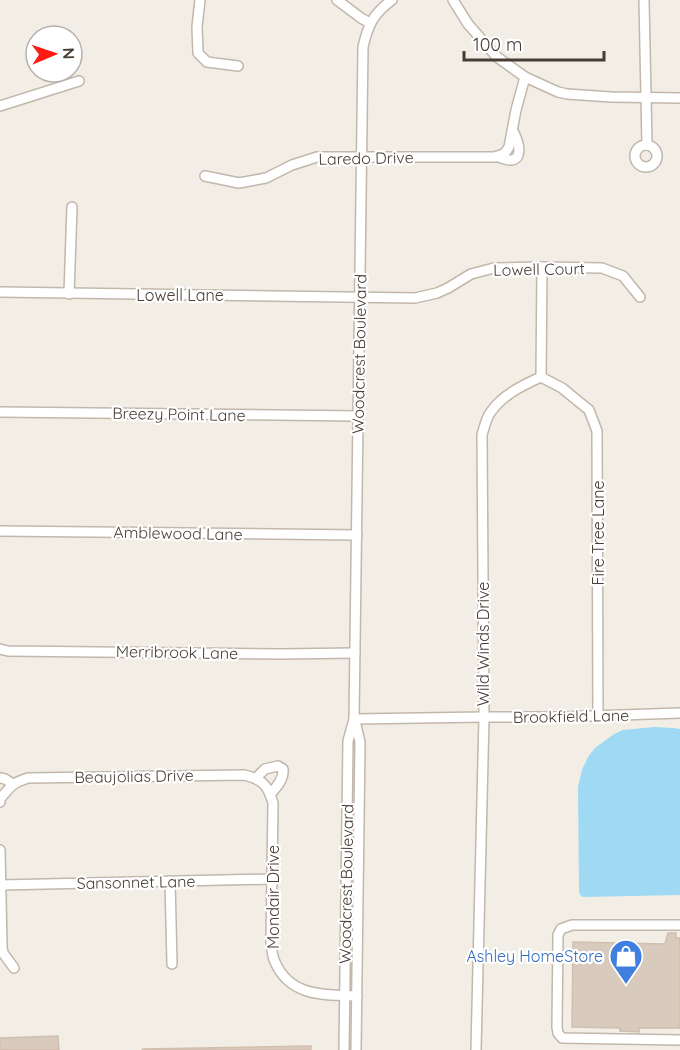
<svg xmlns="http://www.w3.org/2000/svg" width="680" height="1050" font-family="Quicksand,sans-serif">
  <style>
    .water { fill: #9fd9f3 }
    .building { fill: #d8cbbd; stroke: #d0bfad; stroke-width: 1.5 }
    .lines { fill: none; stroke-linecap: round; stroke-linejoin: round }
    .minor-casing { stroke: #c2b7ab; stroke-width: 12 }
    .minor { stroke: #fff; stroke-width: 9 }
    .labels { text-anchor: middle; stroke-width: 4.5; stroke-linejoin: round; paint-order: stroke }
    .street-label { font-size: 16px; fill: #463d35; stroke: #fff }
    .shop-label { font-size: 16px; fill: #366cbe; stroke: #fff; text-anchor: end }
  </style>
  <rect width="100%" height="100%" fill="#f3eee5"/>
  <!-- water -->
  <path class="water" d="M654,727L674,728L680,729V895L583,897L580,895L579,890L578,787L582,770L588,757L595,748L614,734L623,730Z"/>
  <!-- building -->
  <g class="building">
    <path d="M668,933H676V938H680V1028H639V1032L620,1031V1028L572,1027L573,942L665,944Z"/>
    <path d="M58,1036L59,1050H0V1038Z"/>
    <path d="M311,1046V1050H142L143,1049Z"/>
  </g>
  <g class="lines">
    <defs>
      <g id="minor">
        <path d="M200,0L197,27L198,53L207,62L238,66"/>
        <path d="M337,0L361,18L370,23"/>
        <path d="M453,0L468,24L497,57L525,77L558,92L567,94L611,97L680,98"/>
        <path d="M644,0L647,145"/>
        <path d="M0,106L79,81"/>
        <circle cx="646" cy="156" r="11"/>
        <path d="M497,156C523,169 522,148 513,131"/>
        <path d="M205,176L239,183L266,178L292,165L317,157H496L505,153L509,147L516,110L525,77"/>
        <path d="M0,292L415,298L437,293L448,288L471,274L494,268L542,267L602,268L623,276L640,297"/>
        <path d="M69,294L72,207"/>
        <path d="M541,377L562,388L589,410L597,431L598,716"/>
        <path d="M0,412L358,416"/>
        <path d="M0,531L357,535"/>
        <path d="M0,649L8,651L281,654L355,653"/>
        <path d="M354,719L484,717H562L680,713"/>
        <path d="M355,721L360,742L356,1050"/>
        <path d="M0,778L5,779L13,784"/>
        <path d="M256,778L265,769L278,766L283,769C284,779 277,787 270,794"/>
        <path d="M0,802V799C11,786 12,783 28,778L244,775C262,779 268,785 273,803L271,943C272,949 272,956 275,962C290,997 325,995 357,996"/>
        <path d="M0,850L2,947L3,953L14,968"/>
        <path d="M170,881L172,964"/>
        <path d="M1,885L272,879"/>
        <path d="M680,925H572L561,929L558,935L557,1027L558,1033L562,1038L680,1040"/>
        <path d="M344,1050L348,741L354,719L363,47C368,25 373,14 392,0"/>
        <path d="M476,1050L484,717L482,435C484,428 486,419 490,413C502,395 523,385 541,377L542,267"/>
      </g>
    </defs>
    <!-- minor casing -->
    <use href="#minor" class="minor-casing"/>
    <!-- minor -->
    <use href="#minor" class="minor"/>
  </g>
  <!-- icons -->
  <defs>
    <symbol id="shop-pin" viewBox="-11 -11 22 30"><path d="M0 17L-7.5 6A9.5 9.5 0 1 1 7.5 6Z" fill="#3f7fe0" stroke="#fff"/><path d="M-5-2.5h2.3a2.7 3.5 0 0 1 5.4 0H5L5.5 6h-11ZM-1.5-2.5h3a1.5 2.3 0 0 0-3 0Z" fill="#fff"/></symbol>
  </defs>
  <g fill-rule="evenodd">
    <use href="#shop-pin" x="607" y="937" width="38" height="52"/>
  </g>
  <g class="labels">
    <!-- street labels -->
    <g class="street-label">
      <text transform="translate(366 158) rotate(-1)" y="6">Laredo Drive</text>
      <text transform="translate(539 269) rotate(-1)" y="6">Lowell Court</text>
      <text x="180" y="301">Lowell Lane</text>
      <text transform="translate(359 354) rotate(-89)" y="6">Woodcrest Boulevard</text>
      <text transform="translate(179 414) rotate(1)" y="6">Breezy Point Lane</text>
      <text transform="translate(178 533) rotate(1)" y="6">Amblewood Lane</text>
      <text transform="translate(598 533) rotate(-90)" y="6">Fire Tree Lane</text>
      <text transform="translate(483 644) rotate(-90)" y="6">Wild Winds Drive</text>
      <text transform="translate(177 652) rotate(1)" y="6">Merribrook Lane</text>
      <text transform="translate(571 716) rotate(-1)" y="6">Brookfield Lane</text>
      <text transform="translate(134 776) rotate(-1)" y="6">Beaujolias Drive</text>
      <text transform="translate(136 882) rotate(-1)" y="6">Sansonnet Lane</text>
      <text transform="translate(346 884) rotate(-89)" y="6">Woodcrest Boulevard</text>
      <text transform="translate(273 897) rotate(-90)" y="6">Mondair Drive</text>
    </g>
    <!-- shop labels -->
    <g class="shop-label">
      <text x="603" y="962">Ashley HomeStore</text>
    </g>
  </g>
  <!-- north arrow -->
  <g transform="translate(54 54) rotate(88)"><circle r="28" fill="#ffffff" stroke="#b5b1ae" stroke-width="1.5"/>
  <path d="M0-4.5L10 22L0 15L-10 22Z" fill="#ff1b11"/>
  <text y="-9" font-size="16" font-weight="bold" text-anchor="middle" fill="#463d35">N</text>
  </g>
  <!-- scale -->
  <path d="M464 51v9h140v-9" fill="none" stroke="#463d35" stroke-width="3"/>
  <text x="473" y="51" font-size="18" fill="#463d35" stroke="#ffffff" stroke-width="4.5" paint-order="stroke">100 m</text>
</svg>
